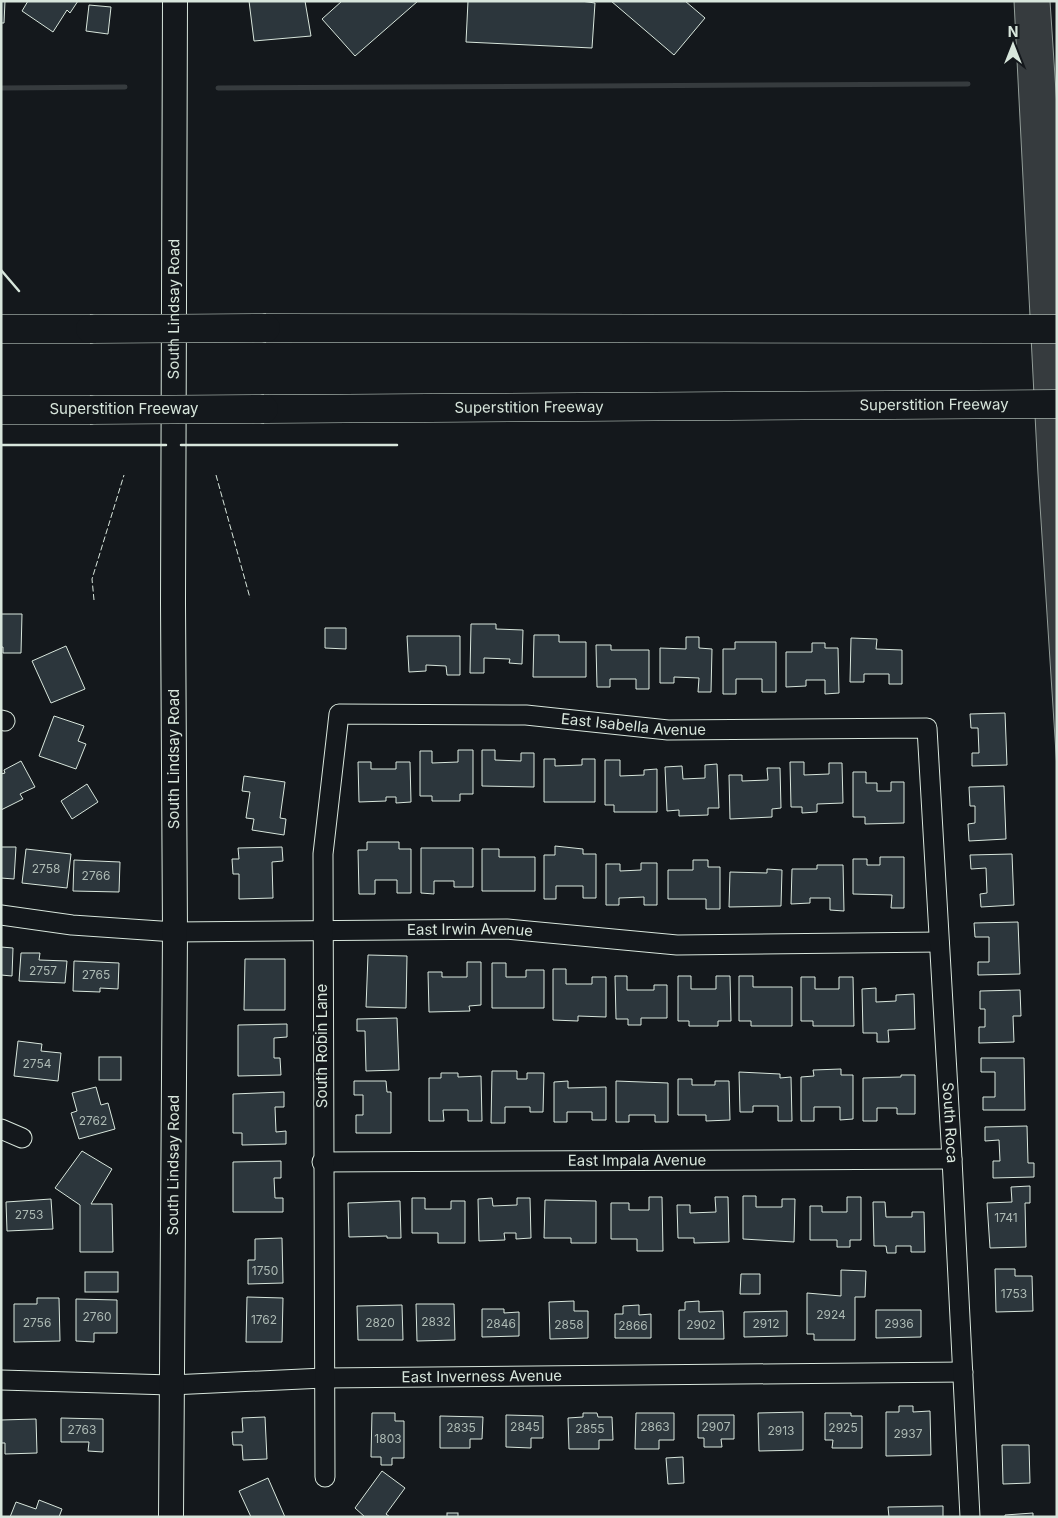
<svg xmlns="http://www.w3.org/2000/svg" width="1058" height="1518" font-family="Inter,sans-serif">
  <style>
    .water { fill: #363b3e; stroke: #939e99 }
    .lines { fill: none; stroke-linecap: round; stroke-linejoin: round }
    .stream { stroke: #363b3e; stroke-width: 5 }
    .building { fill: #2c363c; stroke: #d8e6dc }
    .minor-casing { stroke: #d8e6dc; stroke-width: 21 }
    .major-casing { stroke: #d8e6dc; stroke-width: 26 }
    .highway-casing { stroke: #d8e6dc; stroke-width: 29 }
    .minor { stroke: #14181c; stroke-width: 19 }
    .major { stroke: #14181c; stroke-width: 24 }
    .highway { stroke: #14181c; stroke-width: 28 }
    .highway-bridge-casing { stroke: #d8e6dc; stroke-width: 29; stroke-linecap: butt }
    .highway-bridge { stroke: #14181c; stroke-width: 28 }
    .fence { stroke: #d8e6dc; stroke-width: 1; stroke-dasharray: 6 2.5; stroke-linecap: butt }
    .wall { stroke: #d8e6dc; stroke-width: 2.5 }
    .labels { text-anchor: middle; stroke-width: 4; stroke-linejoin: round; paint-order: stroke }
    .number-label { font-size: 12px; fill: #adbab4 }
    .street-label { font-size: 15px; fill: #d8e6dc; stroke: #14181c }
  </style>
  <rect width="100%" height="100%" fill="#14181c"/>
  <!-- water -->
  <path class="water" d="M1014,1H1050L1057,107V769L1038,474Z"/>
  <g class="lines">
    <!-- stream -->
    <g class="stream">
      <path d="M1,88L125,87"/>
      <path d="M218,88L968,84"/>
    </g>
  </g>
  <!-- building -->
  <g class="building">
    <path d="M1,1H5L4,23H1Z"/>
    <path d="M28,1H78L70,13L67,10L53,32L22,11Z"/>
    <path d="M249,1H305L311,36L254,41Z"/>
    <path d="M342,1H418L355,56L322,19Z"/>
    <path d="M468,1H581L595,3L592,48L466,42Z"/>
    <path d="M611,1H685L705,18L674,55Z"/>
    <path d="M89,5L111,7L108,34L86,31Z"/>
    <path d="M1,614H22L21,653H3V647H1Z"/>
    <path d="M471,624H496V629L523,630L522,664L509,663L510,659L484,658V673H470Z"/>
    <path d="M325,628H346V649L325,648Z"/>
    <path d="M534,635H559V642H586V677H533Z"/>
    <path d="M407,636H460V675H447L446,666L426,665V671L409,672Z"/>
    <path d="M686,637H699V648L712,649L711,692H698L699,678L674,677V683H660V648L686,649Z"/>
    <path d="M851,638L877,639L876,649L902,650V684H889V674H864V682H850Z"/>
    <path d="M735,642H776V692H762V679H736V694H723V649H735Z"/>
    <path d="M812,643H825V648H838L839,693L825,694V680H806V686L786,687V652H812Z"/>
    <path d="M596,645H611V650H649V689H636V679H610V687H597Z"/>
    <path d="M66,646L85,689L51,703L32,661Z"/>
    <path d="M1005,713L1007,765L972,766V753H979L978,728H971L970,714Z"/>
    <path d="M54,716L84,726L78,741L86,744L76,769L39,756Z"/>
    <path d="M458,750H473V794H460V801H432V796H420V751H432V763L458,762Z"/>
    <path d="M482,750H495V760L521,761V753H534V787L482,786Z"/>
    <path d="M544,759H555V766L582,765V759H595V802H544Z"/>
    <path d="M605,760H620V776L644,775V770L657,769V812H614V805H605Z"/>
    <path d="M21,761L35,787L20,794L23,799L1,810V774L5,773L4,770Z"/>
    <path d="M358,762H371V769H396V762H410L411,802L396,803V797H386V801L359,802Z"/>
    <path d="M790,762H804V775L829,774V763H842L843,803L817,804V812L802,813V807H791Z"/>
    <path d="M717,764L719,808H708V815L679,816V810L667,811L665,767L682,766L683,779L705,778V765Z"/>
    <path d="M767,768H780L781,808L772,809V817L730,819L729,775H742V781L768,780Z"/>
    <path d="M853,772H866V783H877V791H891V782H904V823L865,824V817H853Z"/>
    <path d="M244,776L285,782L280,818L286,819L284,835L252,830L254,819L246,818L250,792L242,791Z"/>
    <path d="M87,784L98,802L72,819L61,801Z"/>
    <path d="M1004,786L1006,839L969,841L968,824L975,823V806H970L969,787Z"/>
    <path d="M367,842H399V849H411V893H397V880H375V894H359L358,850H367Z"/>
    <path d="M555,846L583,849V854H596V898H583V886H556V899H544V855H555Z"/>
    <path d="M1,847H16L14,879L1,878Z"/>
    <path d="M282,847L283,861L272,862L273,898L239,899V874H233L232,859H239L238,848Z"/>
    <path d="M421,848H473V887H454V881H434V894L421,893Z"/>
    <path d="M26,849L71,854L67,888L22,883Z"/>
    <path d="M482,849H499V857H535V891H482Z"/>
    <path d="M1012,854L1014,905L981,907L980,894L987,893L986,868L971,869L970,855Z"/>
    <path d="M880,857H904V908H891L892,895L853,894V859H867V865H880Z"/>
    <path d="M74,860L120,862L119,892L73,891Z"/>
    <path d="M693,860H708V867H720V909H706V899H668V870H693Z"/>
    <path d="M641,863H657V905H644V897L619,898V905H606V864H620V871L641,870Z"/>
    <path d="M817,865H843L844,911L830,910V898H810V903L791,904L792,869H817Z"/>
    <path d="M767,869L782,870L781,906L729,907L730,872L767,873Z"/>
    <path d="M1018,922L1020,974L978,975V962H989V937H975L974,923Z"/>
    <path d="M1,947L13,948L12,976L1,975Z"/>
    <path d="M21,953H40L39,960L67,961L65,983L19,981Z"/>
    <path d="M368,955L407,956L406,1008L366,1007Z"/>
    <path d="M245,959H285V1010H244Z"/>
    <path d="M74,961L119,963L118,989L100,988V992L73,991Z"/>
    <path d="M467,962H481V1005L469,1006L470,1011L429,1012L428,972H442V977H467Z"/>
    <path d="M492,963H506V977H526V970H544V1008H492Z"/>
    <path d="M553,969H566V984H592V977H606V1017L578,1016V1021L553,1020Z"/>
    <path d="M615,976H627V990H654V985H667V1018H641V1025H628V1019H616Z"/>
    <path d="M678,976H691V989H716V976H730L731,1021H718V1026H689V1021H678Z"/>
    <path d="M739,976H753V987H792V1026H751V1021H739Z"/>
    <path d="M801,977H815V989H839V977H853L854,1026H813V1021H801Z"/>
    <path d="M876,988V1002L896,1001V995L914,994L915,1029L888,1030L889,1042H877V1033H863L862,989Z"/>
    <path d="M1020,990L1021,1016H1013L1014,1042L979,1043V1027H985V1009H980V991Z"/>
    <path d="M397,1018L399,1070L366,1071L365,1031H357V1019Z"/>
    <path d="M287,1024V1037L274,1038V1058H280L281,1075L238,1076V1025Z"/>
    <path d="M18,1041L42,1044L41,1051L61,1053L58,1081L14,1076Z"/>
    <rect x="99" y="1057" width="22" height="23"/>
    <path d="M981,1058H1024L1025,1110H983V1097H995V1072H981Z"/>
    <path d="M841,1069V1075H853V1119L840,1120V1107H814V1121H801V1077L814,1076L813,1070Z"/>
    <path d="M492,1071H517V1079H527V1073H544L543,1112H530V1107H505V1123H491Z"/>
    <path d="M739,1072L780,1074V1078L791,1077L792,1121H778V1106H753V1112H740Z"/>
    <path d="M441,1073H458V1077L481,1076L482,1121H468V1110H443L444,1121H429V1078H441Z"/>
    <path d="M901,1075H915V1114H897V1108H877V1121H863V1078L901,1077Z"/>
    <path d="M678,1079H692V1085H715V1081H729L730,1120L706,1121V1115H678Z"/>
    <path d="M354,1081H386L387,1092H391V1133H356V1115H363V1095H354Z"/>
    <path d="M568,1081V1088L606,1087V1120H592V1112H567V1122H554V1082Z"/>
    <path d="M616,1081L668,1083V1122H655V1115H629V1122H616Z"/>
    <path d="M96,1087L101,1105L108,1103L115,1129L79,1139L71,1113L77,1111L72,1093Z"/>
    <path d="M284,1092V1107H275L276,1132L286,1131V1144L242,1145V1133H233V1094Z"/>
    <path d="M1027,1126L1028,1163H1034V1177L993,1178V1161H1000L999,1140L985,1141V1127Z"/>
    <path d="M82,1151L112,1169L91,1204H112L113,1252H80V1205L55,1188Z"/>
    <path d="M281,1161V1178H274L275,1198H283V1212H233V1162Z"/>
    <path d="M1030,1186V1203H1025L1026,1247L990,1248L987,1203L1012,1202L1011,1187Z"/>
    <path d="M743,1196H756V1207H782V1199H795L794,1242L743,1239Z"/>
    <path d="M649,1197H662L663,1251H637V1239H611V1203H629V1210H649Z"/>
    <path d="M715,1197H728L729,1242L694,1243V1238H678L677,1205H690V1213L716,1212Z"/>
    <path d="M847,1197H861V1240H850V1247H837V1240H810V1206H822V1212H847Z"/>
    <path d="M412,1198H425V1209H451V1201H465V1243H438V1233H412Z"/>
    <path d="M492,1198L493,1206L517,1205V1198H530L531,1238L516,1239V1233H504L505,1240L479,1241L478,1199Z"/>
    <path d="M51,1199L53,1229L7,1231L6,1202Z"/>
    <path d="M545,1200L596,1201V1243H571V1238H544Z"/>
    <path d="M400,1201L401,1238H387V1236L349,1237L348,1203Z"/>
    <path d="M873,1202H885L886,1217H912V1212H924L925,1252H911V1246H896V1253H887L886,1246H874Z"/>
    <path d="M282,1238L283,1283L248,1284V1260H255V1239Z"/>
    <path d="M995,1269H1015V1276H1032L1033,1311L996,1312Z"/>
    <path d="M841,1270L866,1271L865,1297H855V1340H814V1334H807V1293L841,1296Z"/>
    <rect x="85" y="1272" width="33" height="20"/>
    <path d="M741,1274H760V1294H740Z"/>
    <path d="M247,1297L283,1298L282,1342H246Z"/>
    <path d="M37,1298H59L60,1341L14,1342V1304H37Z"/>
    <path d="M76,1299L117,1300V1333H94V1342L76,1341Z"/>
    <path d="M574,1301V1311H588V1338L550,1339L549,1302Z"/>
    <path d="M699,1301V1312L723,1311L724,1339H679V1310H685V1302Z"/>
    <path d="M416,1304H454L455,1340L417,1341Z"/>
    <path d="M402,1305L403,1340H358L357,1306Z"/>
    <path d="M639,1305V1315L651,1314V1338H615V1314H623V1306Z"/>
    <path d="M482,1309H504V1313L519,1312V1336L482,1337Z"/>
    <path d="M876,1310H921V1337L876,1338Z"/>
    <path d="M787,1311V1336L744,1337V1312Z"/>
    <path d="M899,1406H913V1412L930,1411L931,1455L886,1456V1412H899Z"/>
    <path d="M803,1412V1450L759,1451L758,1413Z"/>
    <path d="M372,1413H395V1421H404V1458H392V1465H381V1457H371Z"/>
    <path d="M583,1413H597L598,1417H612L613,1440H599V1449H569L568,1418L583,1417Z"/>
    <path d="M636,1413H674V1440H659V1449H635Z"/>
    <path d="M825,1413H851V1416H862V1448H832L833,1440H825Z"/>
    <path d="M506,1415L543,1416V1438H531V1448L506,1447Z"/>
    <path d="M698,1415H734V1439H721L722,1447H704V1438H698Z"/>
    <path d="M440,1416L483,1417L482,1439H470V1448H440Z"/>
    <path d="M265,1417L267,1459L243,1460L242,1445H233L232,1432H243L242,1418Z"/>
    <path d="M61,1418L103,1419V1452L88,1451L89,1442H61Z"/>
    <path d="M36,1419L37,1453L5,1454V1443H1V1420Z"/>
    <path d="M1002,1445H1029L1030,1483L1003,1484Z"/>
    <path d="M683,1457L684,1483L668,1484L666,1458Z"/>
    <path d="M382,1471L405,1488L386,1514L390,1517H365L355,1508Z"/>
    <path d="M268,1478L285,1517H251L239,1491Z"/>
    <path d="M39,1500L62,1509L59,1517H10L16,1502L36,1509Z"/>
    <path d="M943,1506V1517H889L888,1507Z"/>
    <rect x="447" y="1513" width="11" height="4"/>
    <path d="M1033,1513V1517H1005V1515Z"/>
  </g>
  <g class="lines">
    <defs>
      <g id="minor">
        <path d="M1,720L5,721"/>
        <path id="s1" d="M1,915L72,925L175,932L507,929L677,945L939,942"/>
        <path d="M1,1129L22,1138"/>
        <path id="s2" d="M322,1162L952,1159"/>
        <path id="s3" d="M1,1380L171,1385L324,1378L963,1372"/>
        <path id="s4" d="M325,1477L323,854L339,714L526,715L668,730L927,728L952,1159L970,1517"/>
      </g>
      <g id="major">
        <path id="s5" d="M171,1517L175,932L173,603L175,1"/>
      </g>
      <g id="highway">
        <path d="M266,328L1057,329"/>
        <path d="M1,329H90"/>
        <path id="s6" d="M264,409L1057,404"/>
        <path d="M1,410H90"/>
      </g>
    </defs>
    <!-- minor casing -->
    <use href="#minor" class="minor-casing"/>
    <!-- major casing -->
    <use href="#major" class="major-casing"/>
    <!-- highway casing -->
    <use href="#highway" class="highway-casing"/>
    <!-- minor -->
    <use href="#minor" class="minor"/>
    <!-- major -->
    <use href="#major" class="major"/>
    <!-- highway -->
    <use href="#highway" class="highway"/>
    <defs>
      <g id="highway-bridge">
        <path d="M90,329L266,328"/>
        <path d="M90,410L264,409"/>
      </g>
    </defs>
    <!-- highway-bridge casing -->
    <use href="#highway-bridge" class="highway-bridge-casing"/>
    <!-- highway-bridge -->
    <use href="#highway-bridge" class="highway-bridge"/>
    <!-- fence -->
    <g class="fence">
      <path d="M216,475L250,598"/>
      <path d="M94,600L92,579L124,475"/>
    </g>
    <!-- wall -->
    <g class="wall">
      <path d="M1,270L19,291"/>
      <path d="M1,445H166"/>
      <path d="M181,445H397"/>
    </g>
  </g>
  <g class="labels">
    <!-- number labels -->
    <g class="number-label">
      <text x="46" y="873">2758</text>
      <text x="96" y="880">2766</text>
      <text x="43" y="975">2757</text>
      <text x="96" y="979">2765</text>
      <text x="37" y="1068">2754</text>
      <text x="93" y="1125">2762</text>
      <text x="29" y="1219">2753</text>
      <text x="1006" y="1222">1741</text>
      <text x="265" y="1275">1750</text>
      <text x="1014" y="1298">1753</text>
      <text x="831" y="1319">2924</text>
      <text x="97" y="1321">2760</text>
      <text x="264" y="1324">1762</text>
      <text x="436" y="1326">2832</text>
      <text x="37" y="1327">2756</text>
      <text x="380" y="1327">2820</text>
      <text x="501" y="1328">2846</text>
      <text x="766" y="1328">2912</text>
      <text x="899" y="1328">2936</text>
      <text x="569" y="1329">2858</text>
      <text x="701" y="1329">2902</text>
      <text x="633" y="1330">2866</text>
      <text x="525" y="1431">2845</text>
      <text x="655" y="1431">2863</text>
      <text x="716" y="1431">2907</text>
      <text x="461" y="1432">2835</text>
      <text x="843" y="1432">2925</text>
      <text x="590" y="1433">2855</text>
      <text x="82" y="1434">2763</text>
      <text x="781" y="1435">2913</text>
      <text x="908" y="1438">2937</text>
      <text x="388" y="1443">1803</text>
    </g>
    <!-- street labels -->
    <g class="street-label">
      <text dy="5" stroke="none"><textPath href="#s5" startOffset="1208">South Lindsay Road</textPath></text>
      <text dy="5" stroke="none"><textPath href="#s6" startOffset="670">Superstition Freeway</textPath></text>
      <text dy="5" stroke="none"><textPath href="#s6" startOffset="265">Superstition Freeway</textPath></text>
      <text x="124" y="414">Superstition Freeway</text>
      <text dy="5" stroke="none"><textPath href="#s4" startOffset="1059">East Isabella Avenue</textPath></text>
      <text transform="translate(174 759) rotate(-90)" y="5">South Lindsay Road</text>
      <text dy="5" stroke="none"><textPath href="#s1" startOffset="470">East Irwin Avenue</textPath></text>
      <text transform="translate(322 1046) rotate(-90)" y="5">South Robin Lane</text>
      <text dy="5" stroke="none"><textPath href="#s4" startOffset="1748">South Roca</textPath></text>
      <text dy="5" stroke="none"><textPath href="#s2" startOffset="315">East Impala Avenue</textPath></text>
      <text dy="5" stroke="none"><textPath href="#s5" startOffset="352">South Lindsay Road</textPath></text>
      <text dy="5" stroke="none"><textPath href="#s3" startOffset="481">East Inverness Avenue</textPath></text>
    </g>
  </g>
  <!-- border -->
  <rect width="1058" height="1518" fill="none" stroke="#d8e6dc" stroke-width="5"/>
  <!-- north arrow -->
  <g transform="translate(1013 45)" stroke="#14181c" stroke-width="4" paint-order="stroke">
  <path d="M0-4L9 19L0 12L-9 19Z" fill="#d8e6dc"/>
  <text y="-8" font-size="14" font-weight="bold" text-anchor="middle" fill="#d8e6dc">N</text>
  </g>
</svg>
